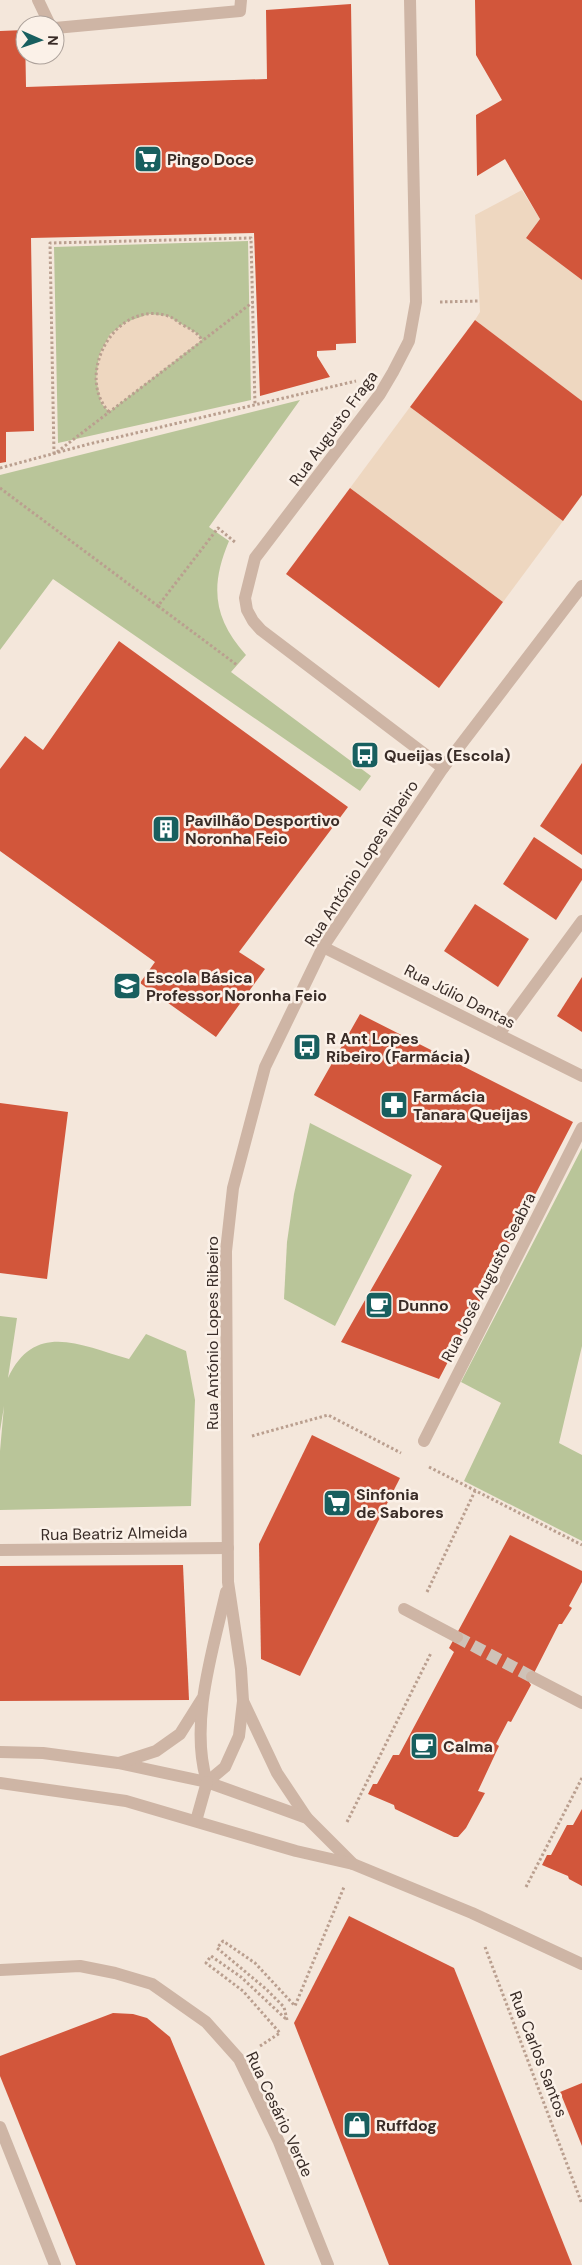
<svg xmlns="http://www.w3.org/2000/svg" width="582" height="2265" font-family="'DM Sans',sans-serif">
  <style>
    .green { fill: #b9c599 }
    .plaza { fill: #eed7c0 }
    .building { fill: #d2563b }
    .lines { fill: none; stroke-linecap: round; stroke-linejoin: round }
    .minor-tunnel { stroke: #cfc2b7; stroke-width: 12; stroke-dasharray: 12 6; stroke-linecap: butt }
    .path { stroke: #ba9f8f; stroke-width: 3; stroke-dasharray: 2.5 2.5; stroke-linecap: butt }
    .minor { stroke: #ceb5a5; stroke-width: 12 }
    .labels { text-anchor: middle; stroke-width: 5; stroke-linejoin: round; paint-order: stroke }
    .poi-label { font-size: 16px; font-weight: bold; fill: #392c27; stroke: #fbf1e8; text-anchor: start }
    .street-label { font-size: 16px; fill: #392c27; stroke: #fbf1e8 }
  </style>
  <rect width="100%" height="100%" fill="#f4e7db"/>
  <!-- green -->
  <g class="green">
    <path d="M248,241L251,400L58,443L54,247Z"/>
    <path d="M300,400L209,527L229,541C210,586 213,618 246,655L231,672L371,776L360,791L53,579L0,650V475Z"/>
    <path d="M310,1123L412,1175L335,1326L284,1299L287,1242L294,1194Z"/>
    <path d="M582,1148V1346L559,1443L582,1455V1541L464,1481L501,1403L461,1382Z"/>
    <path d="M0,1316L17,1318L8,1378C35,1320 82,1346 129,1359L146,1334L186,1351L195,1400L191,1506L0,1510V1451L4,1406L0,1431Z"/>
  </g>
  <!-- plaza -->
  <g class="plaza">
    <path d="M522,190L540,219L526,238L582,280V401L475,320L480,312L475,215Z"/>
    <path d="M149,314L168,316L198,334L202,340L109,412L101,403L96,379L99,355L110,334L126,322Z"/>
    <path d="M410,407L563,521L503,602L350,488Z"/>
  </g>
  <!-- building -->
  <g class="building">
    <path d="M475,0H582V280L526,238L540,219L505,159L477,176L476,115L502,100L476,55Z"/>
    <path d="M351,4L356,343L336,344V350L317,351V356L330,377L260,396L254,233L31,238L34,431L6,432V462L0,463V31L25,30L26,87L267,79L266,10Z"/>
    <path d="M475,320L582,401V495L563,521L410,407Z"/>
    <path d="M350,488L503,602L439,688L286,574Z"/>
    <path d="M119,641L348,807L239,952L265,969L216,1037L140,983L155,962L0,851V769L25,736L43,750Z"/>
    <path d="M582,763V855L540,826Z"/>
    <path d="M534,837L582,869V880L556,920L503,884Z"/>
    <path d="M475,904L529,939L498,987L444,951Z"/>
    <path d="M582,977V1032L557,1016Z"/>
    <path d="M360,1014L573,1122L439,1379L341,1342L442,1166L314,1095Z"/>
    <path d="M0,1103L68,1112L47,1279L0,1273Z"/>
    <path d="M312,1435L400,1478L300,1676L261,1659L259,1544Z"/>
    <path d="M510,1535L582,1571V1582L569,1606L572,1608L562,1624H559L532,1677L529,1682L531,1685L511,1722L508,1721L496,1744L499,1746L478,1791L485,1793L466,1828L458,1837H454L395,1809L394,1805L368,1794L373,1784H377L393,1755H399L454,1652L449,1648Z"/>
    <path d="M183,1565L189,1700L0,1701V1566Z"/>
    <path d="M582,1809V1886L569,1879L568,1876L542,1865L547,1855H551L567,1825H573Z"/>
    <path d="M349,1916L454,1968L572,2265H389L294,2023Z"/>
    <path d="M113,2013L133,2014L147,2018L170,2037L265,2265H76L0,2076V2056Z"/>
    <path d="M582,2083V2146L560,2092Z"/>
  </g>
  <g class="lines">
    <!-- minor-tunnel -->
    <path class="minor-tunnel" d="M457,1637L532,1677"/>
    <!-- path -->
    <g class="path">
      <path d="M440,302L479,301"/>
      <path d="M109,412C74,374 116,299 168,316C172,317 177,321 181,324C190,329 197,332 202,340"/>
      <path d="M57,452L253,302"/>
      <path d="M54,454L50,243L251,238L255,405"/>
      <path d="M0,468L89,444L356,381"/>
      <path d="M0,488L158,606L218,528L236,543"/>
      <path d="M158,606L237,665"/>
      <path d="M252,1436L328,1415L401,1453"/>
      <path d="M429,1467L582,1545"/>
      <path d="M427,1592L475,1491"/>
      <path d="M347,1822L431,1653"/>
      <path d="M526,1887L582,1778"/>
      <path d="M485,1947L582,2204"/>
      <path d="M287,2020L284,2007L266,1989L217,1948L223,1941L255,1963L295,2006L344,1887"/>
      <path d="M260,2046L280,2033L243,1991L206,1963L211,1956L241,1977L287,2020"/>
    </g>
    <!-- minor -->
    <g class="minor">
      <path d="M38,0L50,25"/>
      <path d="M410,0L416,302L409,341L393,372L380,394L255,558L245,598L247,610L253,621L261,630L443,768"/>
      <path d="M55,28L240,11L241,0"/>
      <path d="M323,947L582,1076"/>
      <path d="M499,1034L582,921"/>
      <path d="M424,1441L582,1128"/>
      <path d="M0,1550L228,1548"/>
      <path d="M404,1609L457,1637"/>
      <path d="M532,1677L582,1703"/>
      <path d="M243,1701L277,1773L307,1818"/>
      <path d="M0,1752L43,1753L118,1763L207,1782L307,1818L353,1864"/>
      <path d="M119,1763L156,1751L180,1734L202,1699"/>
      <path d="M207,1782L225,1767L239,1736L243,1701L241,1669L228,1582L226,1251L233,1188L265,1067L323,947L443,768L582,586"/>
      <path d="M207,1782C189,1723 213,1650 226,1592"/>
      <path d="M0,1783L126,1801L296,1851L353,1864L472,1913L582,1964"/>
      <path d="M196,1821L207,1782"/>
      <path d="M0,1970L80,1966L115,1973L152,1984L206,2022L239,2059L279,2142L328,2265"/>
      <path d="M0,2127L55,2265"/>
    </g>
  </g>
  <!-- icons -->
  <defs>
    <symbol id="supermarket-square" viewBox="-11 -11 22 22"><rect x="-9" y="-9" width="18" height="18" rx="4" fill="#185f5f" stroke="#fbf1e8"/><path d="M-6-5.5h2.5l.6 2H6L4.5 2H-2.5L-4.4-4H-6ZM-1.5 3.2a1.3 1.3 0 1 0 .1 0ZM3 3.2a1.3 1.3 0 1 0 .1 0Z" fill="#fff"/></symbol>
    <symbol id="bus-square" viewBox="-11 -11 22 22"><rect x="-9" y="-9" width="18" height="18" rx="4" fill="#185f5f" stroke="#fbf1e8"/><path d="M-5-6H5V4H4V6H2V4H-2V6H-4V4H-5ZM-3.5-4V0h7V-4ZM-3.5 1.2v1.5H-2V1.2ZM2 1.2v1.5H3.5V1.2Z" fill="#fff"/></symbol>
    <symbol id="building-square" viewBox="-11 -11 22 22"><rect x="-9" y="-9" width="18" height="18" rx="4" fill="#185f5f" stroke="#fbf1e8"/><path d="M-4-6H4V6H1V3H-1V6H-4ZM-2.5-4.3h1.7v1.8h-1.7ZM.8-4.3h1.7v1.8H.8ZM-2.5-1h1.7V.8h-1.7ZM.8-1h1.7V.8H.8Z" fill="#fff"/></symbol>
    <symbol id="school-square" viewBox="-11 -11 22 22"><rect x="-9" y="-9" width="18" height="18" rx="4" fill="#185f5f" stroke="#fbf1e8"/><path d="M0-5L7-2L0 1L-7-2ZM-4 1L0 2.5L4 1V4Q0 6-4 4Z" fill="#fff"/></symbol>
    <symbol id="pharmacy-square" viewBox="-11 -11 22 22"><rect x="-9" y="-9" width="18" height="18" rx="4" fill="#185f5f" stroke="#fbf1e8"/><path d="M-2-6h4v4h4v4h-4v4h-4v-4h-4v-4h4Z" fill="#fff"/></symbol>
    <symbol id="cafe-square" viewBox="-11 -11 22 22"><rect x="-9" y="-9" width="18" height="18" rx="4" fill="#185f5f" stroke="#fbf1e8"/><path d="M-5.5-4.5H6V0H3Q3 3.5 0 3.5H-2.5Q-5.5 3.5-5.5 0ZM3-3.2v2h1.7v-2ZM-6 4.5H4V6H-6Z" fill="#fff"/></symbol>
    <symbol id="shop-square" viewBox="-11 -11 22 22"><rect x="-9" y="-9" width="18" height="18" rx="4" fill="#185f5f" stroke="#fbf1e8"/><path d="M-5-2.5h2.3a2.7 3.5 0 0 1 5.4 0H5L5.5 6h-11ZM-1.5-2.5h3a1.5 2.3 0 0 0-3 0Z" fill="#fff"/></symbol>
  </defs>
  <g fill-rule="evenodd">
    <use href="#supermarket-square" x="132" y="143" width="32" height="32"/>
    <use href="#bus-square" x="349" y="739" width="32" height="32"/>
    <use href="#building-square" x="150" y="813" width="32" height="32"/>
    <use href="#school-square" x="111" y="970" width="32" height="32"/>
    <use href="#bus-square" x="291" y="1031" width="32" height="32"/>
    <use href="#pharmacy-square" x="378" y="1089" width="32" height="32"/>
    <use href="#cafe-square" x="363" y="1289" width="32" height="32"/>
    <use href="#supermarket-square" x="321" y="1487" width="32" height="32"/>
    <use href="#cafe-square" x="408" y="1730" width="32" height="32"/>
    <use href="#shop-square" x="341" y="2109" width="32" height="32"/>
  </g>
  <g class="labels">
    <!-- poi labels -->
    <g class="poi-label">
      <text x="167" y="165">Pingo Doce</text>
      <text x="384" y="761">Queijas (Escola)</text>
      <text x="185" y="826">Pavilhão Desportivo<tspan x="185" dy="18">Noronha Feio</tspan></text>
      <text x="146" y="983">Escola Básica<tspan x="146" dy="18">Professor Noronha Feio</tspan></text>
      <text x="326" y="1044">R Ant Lopes<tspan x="326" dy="18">Ribeiro (Farmácia)</tspan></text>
      <text x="413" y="1102">Farmácia<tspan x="413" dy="18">Tanara Queijas</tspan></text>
      <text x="398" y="1311">Dunno</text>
      <text x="356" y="1500">Sinfonia<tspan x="356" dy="18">de Sabores</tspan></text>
      <text x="443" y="1752">Calma</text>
      <text x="376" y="2131">Ruffdog</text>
    </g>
    <!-- street labels -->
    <g class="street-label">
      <text transform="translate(333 428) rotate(-54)" y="6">Rua Augusto Fraga</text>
      <text transform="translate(361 863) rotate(-57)" y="6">Rua António Lopes Ribeiro</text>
      <text transform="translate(460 996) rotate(27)" y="6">Rua Júlio Dantas</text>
      <text transform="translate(488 1277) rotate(-63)" y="6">Rua José Augusto Seabra</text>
      <text transform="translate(212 1333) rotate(-90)" y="6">Rua António Lopes Ribeiro</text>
      <text transform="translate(114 1533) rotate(-1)" y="6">Rua Beatriz Almeida</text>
      <text transform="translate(539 2054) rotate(69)" y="6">Rua Carlos Santos</text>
      <text transform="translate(280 2114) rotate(65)" y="6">Rua Cesário Verde</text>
    </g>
  </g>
  <!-- north arrow -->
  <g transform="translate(40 40) rotate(92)"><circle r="24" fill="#fbf1e8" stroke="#ada29b"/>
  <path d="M0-4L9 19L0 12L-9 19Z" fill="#185f5f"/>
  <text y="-8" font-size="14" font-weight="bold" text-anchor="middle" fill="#392c27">N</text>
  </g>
</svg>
